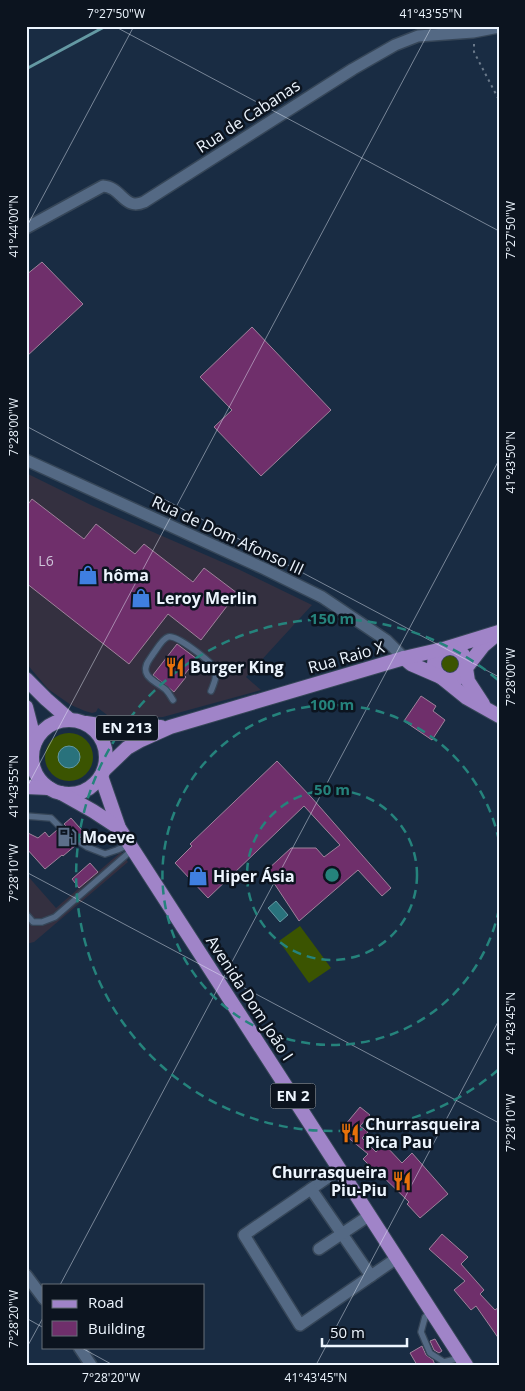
<svg xmlns="http://www.w3.org/2000/svg" width="525" height="1391" font-family="'Open Sans',sans-serif">
  <style>
    .commercial { fill: #343040 }
    .green { fill: #3b5401 }
    .water { fill: #29727c; stroke: #6499a3 }
    .lines { fill: none; stroke-linecap: round; stroke-linejoin: round }
    .stream { stroke: #6499a3; stroke-width: 3 }
    .building { fill: #6f2f6b; stroke: #9f829b }
    .service-casing { stroke: #364658; stroke-width: 8 }
    .minor-casing { stroke: #364658; stroke-width: 14 }
    .primary-casing { stroke: #364658; stroke-width: 16 }
    .path { stroke: #6a798a; stroke-width: 2; stroke-dasharray: 2.5 4; stroke-linecap: butt }
    .service { stroke: #546984; stroke-width: 5.5 }
    .minor { stroke: #546984; stroke-width: 11 }
    .primary { stroke: #a084c8; stroke-width: 14 }
    .ticks { fill: none; stroke: #edf5fe; stroke-width: 1; stroke-opacity: 0.45 }
    .ring { fill: none; stroke: #25837c; stroke-width: 2.5; stroke-dasharray: 9 6 }
    .labels { text-anchor: middle; stroke-width: 5; stroke-linejoin: round; paint-order: stroke }
    .number-label { font-size: 14px; fill: #cec4d9 }
    .shield { fill: #0c141f; stroke: #aab2bb; stroke-width: 1 }
    .shield-label { font-size: 15px; font-weight: bold; fill: #edf5fe }
    .street-label { font-size: 16px; fill: #edf5fe; stroke: #0c141f }
    .poi-label { font-size: 16px; font-weight: bold; fill: #edf5fe; stroke: #0c141f; text-anchor: start }
    .centre { fill: #25837c; stroke: #0c141f; stroke-width: 2.5 }
    .ring-label { font-size: 15px; text-anchor: middle; font-weight: bold; fill: #25837c; stroke: #0c141f; stroke-width: 5; stroke-linejoin: round; paint-order: stroke }
    .neatline { fill: none; stroke: #edf5fe; stroke-width: 2 }
    .ticks-label { font-size: 12px; text-anchor: middle; fill: #edf5fe }
  </style>
  <rect width="100%" height="100%" fill="#192c43"/>
  <!-- commercial -->
  <g class="commercial">
    <path d="M26,473L91,505L238,569L312,605L246,677L261,690L163,717L130,719L111,718L98,708L96,712L92,713L85,711L71,705L48,689L26,663Z"/>
    <path d="M121,852L128,862L34,942L26,944V874L56,908Z"/>
  </g>
  <!-- green -->
  <g class="green">
    <circle cx="450" cy="663" r="11"/>
    <circle cx="69" cy="757" r="24"/>
    <path d="M300,926L331,968L309,983L279,941Z"/>
  </g>
  <!-- water -->
  <g class="water">
    <circle cx="69" cy="757" r="11"/>
    <path d="M276,901L288,915L280,922L268,908Z"/>
  </g>
  <g class="lines">
    <!-- stream -->
    <path class="stream" d="M26,69L106,26"/>
  </g>
  <!-- building -->
  <g class="building">
    <path d="M42,262L83,304L26,357V275Z"/>
    <path d="M252,327L331,410L261,476L214,427L232,410L200,377Z"/>
    <path d="M32,499L84,539L96,524L135,554L144,544L193,582L204,568L237,593L201,640L168,614L129,664L26,583V507Z"/>
    <path d="M177,644L197,659L184,675L186,677L174,692L153,675Z"/>
    <path d="M421,696L436,706L433,711L445,720L432,740L404,721Z"/>
    <path d="M277,761L312,798L391,888L382,896L358,870L299,921L266,871L291,848H316L324,857L340,845L304,806L208,898L175,863L192,846L190,844Z"/>
    <path d="M71,818L87,836L83,839L70,830L64,824Z"/>
    <path d="M57,830L64,838L76,845L63,856L62,855L45,869L26,848V832L38,838L45,832L49,837Z"/>
    <path d="M90,863L98,872L79,888L72,879Z"/>
    <path d="M360,1107L370,1115L360,1126L368,1132L362,1138L376,1152L384,1144L402,1163L412,1153L448,1194L420,1218L407,1204L409,1202L376,1170L375,1171L363,1159L368,1154L340,1131Z"/>
    <path d="M442,1234L468,1257L461,1264L484,1290L480,1294L495,1310L499,1307V1339L476,1306L471,1310L454,1290L465,1281L429,1249Z"/>
    <path d="M435,1339L442,1351L439,1353L434,1350L430,1341Z"/>
    <path d="M422,1346L426,1355L433,1360L435,1365H417L410,1353Z"/>
  </g>
  <g class="lines">
    <defs>
      <g id="service">
        <path d="M173,700C171,697 169,693 166,690C161,685 148,680 146,672C144,665 150,659 153,654C157,649 162,639 168,637C176,634 207,659 213,666C218,675 215,681 211,691"/>
        <path d="M26,816L51,818L67,834L87,847L105,854L117,850L128,845"/>
        <path d="M26,914L33,922H42L55,917L132,850"/>
        <path d="M432,1312L425,1317L421,1332L430,1353L444,1362L460,1358"/>
      </g>
      <g id="minor">
        <path d="M26,228L103,186C122,187 124,211 144,202L353,69L395,45L418,36L473,32L499,27"/>
        <path d="M26,460L265,569L322,597L386,640L404,658"/>
        <path d="M340,1169L244,1235L300,1325L397,1258"/>
        <path d="M311,1189L371,1276"/>
        <path d="M319,1249L370,1215"/>
        <path d="M26,1275L44,1299"/>
        <path d="M79,1347L91,1365"/>
      </g>
      <g id="primary">
        <circle cx="450" cy="664" r="16"/>
        <path d="M404,658L411,664L441,677L467,698L499,716"/>
        <path d="M26,679L46,699L70,720"/>
        <path d="M483,704L468,681L466,668L483,646L496,635"/>
        <path d="M26,707L35,742"/>
        <circle cx="69" cy="757" r="37"/>
        <path d="M86,723L119,728L161,727"/>
        <path d="M104,770L127,748L141,740L170,727L404,658L447,648L499,632"/>
        <path d="M101,776L119,828L466,1365"/>
        <path d="M26,787L49,788"/>
        <path d="M61,793L93,811L119,828"/>
      </g>
    </defs>
    <!-- service casing -->
    <use href="#service" class="service-casing"/>
    <!-- minor casing -->
    <use href="#minor" class="minor-casing"/>
    <!-- primary casing -->
    <use href="#primary" class="primary-casing"/>
    <!-- path -->
    <path class="path" d="M474,44V52L499,100"/>
    <!-- service -->
    <use href="#service" class="service"/>
    <!-- minor -->
    <use href="#minor" class="minor"/>
    <!-- primary -->
    <use href="#primary" class="primary"/>
  </g>
  <!-- ticks -->
  <path class="ticks" d="M114,26L499,231M26,228L134,26M26,426L499,677M26,789L432,26M26,872L499,1123M60,1285L499,460M26,1318L44,1328M80,1347L113,1365M26,1349L44,1316M316,1365L499,1020"/>
  <!-- distance rings -->
  <g class="ring">
    <circle cx="332" cy="875" r="85"/>
    <path d="M499 909A170 170 0 1 1 499 841"/>
    <path d="M498 1070A256 256 0 1 1 498 680"/>
  </g>
  <!-- icons -->
  <defs>
    <symbol id="shop-bare" viewBox="-9 -9 18 18"><path d="M-5-2.5h2.3a2.7 3.5 0 0 1 5.4 0H5L5.5 6h-11ZM-1.5-2.5h3a1.5 2.3 0 0 0-3 0Z" fill="#3f7fe0" stroke="#0c141f" stroke-width="2.5" paint-order="stroke"/></symbol>
    <symbol id="restaurant-bare" viewBox="-9 -9 18 18"><path d="M-5-6h1v4h1v-4h1v4h1v-4h1v5L-1.5 .5V6h-2V.5L-5-1ZM5-6V6H3V1.5H1.5Q1.5-4 5-6Z" fill="#e8710a" stroke="#0c141f" stroke-width="2.5" paint-order="stroke"/></symbol>
    <symbol id="fuel-bare" viewBox="-9 -9 18 18"><path d="M-5.5-6h7V0h2V4h1.3V-2.5L3-4.5l.8-.8L6-3V5H2.5V1h-1V6h-7ZM-4.2-4.7v3.2H.2V-4.7Z" fill="#5c6f8a" stroke="#0c141f" stroke-width="2.5" paint-order="stroke"/></symbol>
  </defs>
  <g fill-rule="evenodd">
    <use href="#shop-bare" x="74" y="561" width="28" height="28"/>
    <use href="#shop-bare" x="127" y="584" width="28" height="28"/>
    <use href="#restaurant-bare" x="161" y="653" width="28" height="28"/>
    <use href="#fuel-bare" x="53" y="823" width="28" height="28"/>
    <use href="#shop-bare" x="184" y="862" width="28" height="28"/>
    <use href="#restaurant-bare" x="336" y="1119" width="28" height="28"/>
    <use href="#restaurant-bare" x="388" y="1167" width="28" height="28"/>
  </g>
  <g class="labels">
    <!-- number labels -->
    <g class="number-label">
      <text x="46" y="566">L6</text>
    </g>
    <!-- shield labels -->
    <g class="shield">
      <rect x="96" y="715.5" width="62" height="25" rx="4"/>
      <rect x="270.5" y="1083.5" width="45" height="25" rx="4"/>
    </g>
    <g class="shield-label">
      <text x="127" y="733">EN 213</text>
      <text x="293" y="1101">EN 2</text>
    </g>
    <!-- street labels -->
    <g class="street-label">
      <text transform="translate(248 116) rotate(-33)" y="6">Rua de Cabanas</text>
      <text transform="translate(228 535) rotate(25)" y="6">Rua de Dom Afonso III</text>
      <text transform="translate(346 657) rotate(-16)" y="6">Rua Raio X</text>
      <text transform="translate(250 998) rotate(57)" y="6">Avenida Dom João I</text>
    </g>
    <!-- poi labels -->
    <g class="poi-label">
      <text x="103" y="581">hôma</text>
      <text x="156" y="604">Leroy Merlin</text>
      <text x="190" y="673">Burger King</text>
      <text x="82" y="843">Moeve</text>
      <text x="213" y="882">Hiper Ásia</text>
      <text x="365" y="1130">Churrasqueira<tspan x="365" dy="18">Pica Pau</tspan></text>
      <text x="387" y="1178" text-anchor="end">Churrasqueira<tspan x="387" dy="18">Piu-Piu</tspan></text>
    </g>
  </g>
  <circle cx="332" cy="875" r="8" class="centre"/>
  <g class="ring-label">
    <text x="332" y="624">150 m</text>
    <text x="332" y="710">100 m</text>
    <text x="332" y="795">50 m</text>
  </g>
  <!-- border -->
  <rect width="525" height="1391" fill="none" stroke="#0c141f" stroke-width="55"/>
  <!-- legend -->
  <rect x="42" y="1284" width="162" height="65" fill="#0c141f" stroke="#666e78"/>
  <rect x="52" y="1300" width="25" height="8" fill="#a084c8" stroke="#666e78"/>
  <text x="88" y="1308" font-size="15" fill="#edf5fe">Road</text>
  <rect x="52" y="1321" width="25" height="15" fill="#6f2f6b" stroke="#666e78"/>
  <text x="88" y="1334" font-size="15" fill="#edf5fe">Building</text>
  <!-- scale -->
  <path d="M322 1338v8h85v-8" fill="none" stroke="#edf5fe" stroke-width="2.5"/>
  <text x="330" y="1338" font-size="15" fill="#edf5fe" stroke="#0c141f" stroke-width="4" paint-order="stroke">50 m</text>
  <rect x="28" y="28" width="470" height="1336" class="neatline"/>
  <g class="ticks-label">
    <text x="116" y="18">7°27'50"W</text>
    <text x="431" y="18">41°43'55"N</text>
    <text transform="translate(14 226) rotate(-90)" y="4">41°44'00"N</text>
    <text transform="translate(511 230) rotate(-90)" y="4">7°27'50"W</text>
    <text transform="translate(14 427) rotate(-90)" y="4">7°28'00"W</text>
    <text transform="translate(511 462) rotate(-90)" y="4">41°43'50"N</text>
    <text transform="translate(511 677) rotate(-90)" y="4">7°28'00"W</text>
    <text transform="translate(14 786) rotate(-90)" y="4">41°43'55"N</text>
    <text transform="translate(14 873) rotate(-90)" y="4">7°28'10"W</text>
    <text transform="translate(511 1023) rotate(-90)" y="4">41°43'45"N</text>
    <text transform="translate(511 1123) rotate(-90)" y="4">7°28'10"W</text>
    <text transform="translate(14 1319) rotate(-90)" y="4">7°28'20"W</text>
    <text x="111" y="1382">7°28'20"W</text>
    <text x="316" y="1382">41°43'45"N</text>
  </g>
</svg>
